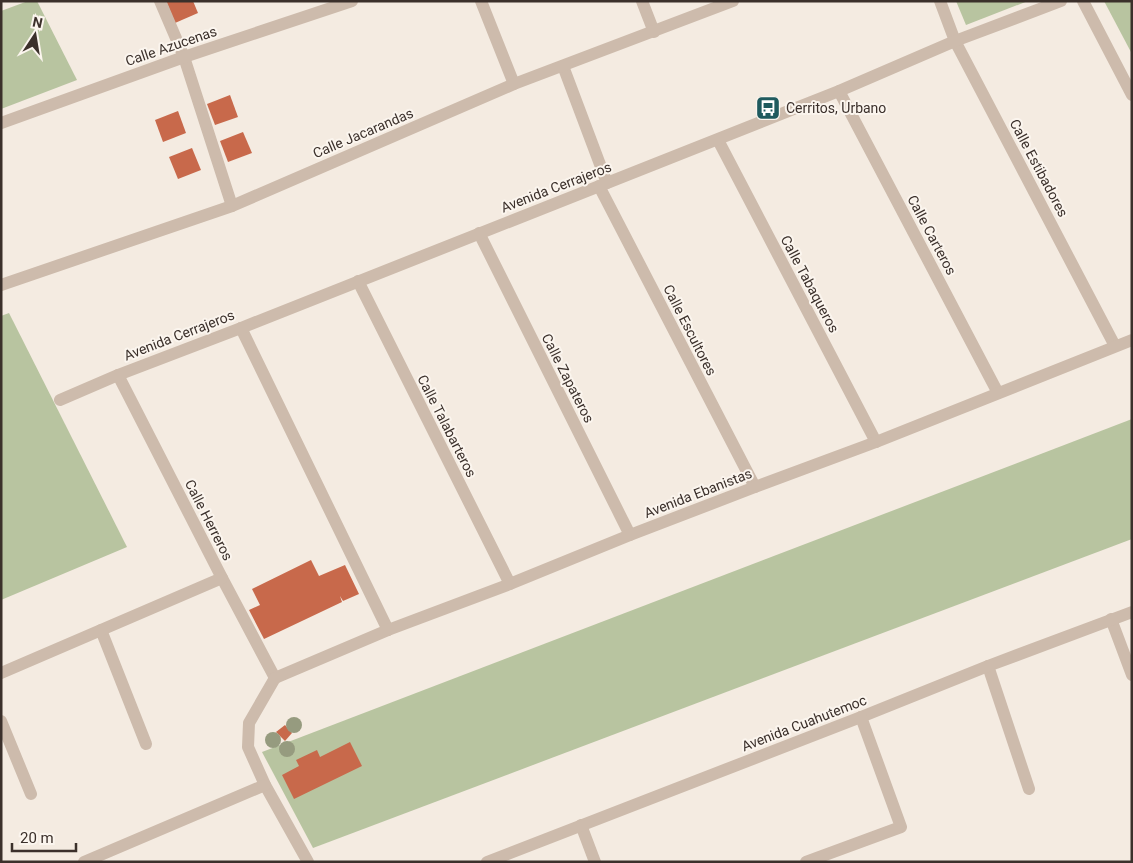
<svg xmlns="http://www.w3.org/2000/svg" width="1133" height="863" font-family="Roboto,sans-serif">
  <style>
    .green { fill: #b8c4a0 }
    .building { fill: #c8694b }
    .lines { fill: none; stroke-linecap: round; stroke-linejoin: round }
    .lane { stroke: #cdbbac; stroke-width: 12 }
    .street { stroke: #cdbbac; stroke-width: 12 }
    .tree { fill: #969b7f }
    .labels { text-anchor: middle; stroke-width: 4; stroke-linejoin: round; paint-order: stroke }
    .street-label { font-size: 14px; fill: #3b302b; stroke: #fbf5ee }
    .poi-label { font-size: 14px; fill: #3b302b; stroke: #fbf5ee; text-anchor: start }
  </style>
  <rect width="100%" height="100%" fill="#f4ebe1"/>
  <!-- green -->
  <g class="green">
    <path d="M28,1H37L77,80L1,109V11Z"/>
    <path d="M956,1H1028L966,25Z"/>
    <path d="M1104,1H1132V54Z"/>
    <path d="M9,313L127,547L1,600V316Z"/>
    <path d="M1132,419V539L313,848L262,752Z"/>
  </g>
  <!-- building -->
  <g class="building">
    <path d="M166,1H193L198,13L175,23Z"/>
    <path d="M230,95L238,117L215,125L207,104Z"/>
    <path d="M178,111L186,133L163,142L155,120Z"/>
    <path d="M243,132L252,153L228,162L220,141Z"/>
    <path d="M192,148L201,170L178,179L169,157Z"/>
    <path d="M311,560L319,576L345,565L359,594L343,601L340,596L342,602L264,639L249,610L260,605L252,589Z"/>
    <path d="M285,725L292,733L285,741L276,732Z"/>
    <path d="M350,742L362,766L294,799L282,775L299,766L296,760L317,750L320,757Z"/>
  </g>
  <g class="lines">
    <!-- lane -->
    <path class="lane" d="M563,66L607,183"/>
    <!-- street -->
    <g class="street">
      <path d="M160,1L184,57L232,206"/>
      <path d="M481,1L514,84"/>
      <path d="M642,1L654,32"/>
      <path d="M940,1L955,41L1115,346"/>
      <path d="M1083,1L1132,95"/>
      <path d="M839,91L998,393"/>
      <path d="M1,123L184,57L352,1"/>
      <path d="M718,140L876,442"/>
      <path d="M599,186L755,487"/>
      <path d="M479,233L630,535"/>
      <path d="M358,281L510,584"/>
      <path d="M1,285L232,206L514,84L733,1"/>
      <path d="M241,328L388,630"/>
      <path d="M118,375L222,578L275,678"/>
      <path d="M60,400L118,375L241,328L839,91L955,41L1061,1"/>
      <path d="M1111,619L1132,675"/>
      <path d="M101,630L146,744"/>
      <path d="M988,666L1029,789"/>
      <path d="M1,673L222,578"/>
      <path d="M275,678L388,630L510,584L630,535L755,487L876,442L1132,340"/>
      <path d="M275,678L249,723L248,747L265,785L308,862"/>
      <path d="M1,721L31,794"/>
      <path d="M581,825L595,862"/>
      <path d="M84,862L265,785"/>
      <path d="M487,862L861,717L988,666L1132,612"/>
      <path d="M806,862L901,827L861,717"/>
    </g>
  </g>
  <!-- trees -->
  <g class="tree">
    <circle cx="294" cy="725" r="8"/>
    <circle cx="273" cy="740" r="8"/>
    <circle cx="287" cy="749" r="8"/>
  </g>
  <!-- icons -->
  <defs>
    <symbol id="bus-square" viewBox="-11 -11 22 22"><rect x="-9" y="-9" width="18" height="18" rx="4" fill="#1f5a5e" stroke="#fbf5ee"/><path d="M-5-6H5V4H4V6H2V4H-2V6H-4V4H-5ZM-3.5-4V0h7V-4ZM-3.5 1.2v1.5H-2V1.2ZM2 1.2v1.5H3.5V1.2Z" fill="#fff"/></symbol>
  </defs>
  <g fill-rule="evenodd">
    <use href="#bus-square" x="754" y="94" width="28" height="28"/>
  </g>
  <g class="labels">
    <!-- street labels -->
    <g class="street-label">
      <text transform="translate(171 46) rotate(-19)" y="5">Calle Azucenas</text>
      <text transform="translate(363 133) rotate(-23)" y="5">Calle Jacarandas</text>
      <text transform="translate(1039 168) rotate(62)" y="5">Calle Estibadores</text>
      <text transform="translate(556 187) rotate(-21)" y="5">Avenida Cerrajeros</text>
      <text transform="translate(932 235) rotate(62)" y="5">Calle Carteros</text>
      <text transform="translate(810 284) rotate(62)" y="5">Calle Tabaqueros</text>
      <text transform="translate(690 330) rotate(63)" y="5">Calle Escultores</text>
      <text transform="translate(179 335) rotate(-21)" y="5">Avenida Cerrajeros</text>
      <text transform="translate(568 378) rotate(63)" y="5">Calle Zapateros</text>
      <text transform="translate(447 426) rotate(63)" y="5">Calle Talabarteros</text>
      <text transform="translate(698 493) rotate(-21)" y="5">Avenida Ebanistas</text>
      <text transform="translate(209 520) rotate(63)" y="5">Calle Herreros</text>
      <text transform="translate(804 723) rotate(-21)" y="5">Avenida Cuahutemoc</text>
    </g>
    <!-- poi labels -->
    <g class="poi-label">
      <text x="786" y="113">Cerritos, Urbano</text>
    </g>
  </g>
  <!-- border -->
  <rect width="1133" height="863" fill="none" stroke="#3b302b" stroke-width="5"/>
  <!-- north arrow -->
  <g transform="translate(35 35) rotate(12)" stroke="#fbf5ee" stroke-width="4" paint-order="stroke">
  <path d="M0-4L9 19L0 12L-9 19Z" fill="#3b302b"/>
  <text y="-8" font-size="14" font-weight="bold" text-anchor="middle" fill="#3b302b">N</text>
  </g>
  <!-- scale -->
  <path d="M12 843v8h64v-8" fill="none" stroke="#3b302b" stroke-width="2.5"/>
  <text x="20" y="843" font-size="15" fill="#3b302b" stroke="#fbf5ee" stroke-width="4" paint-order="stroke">20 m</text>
</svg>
